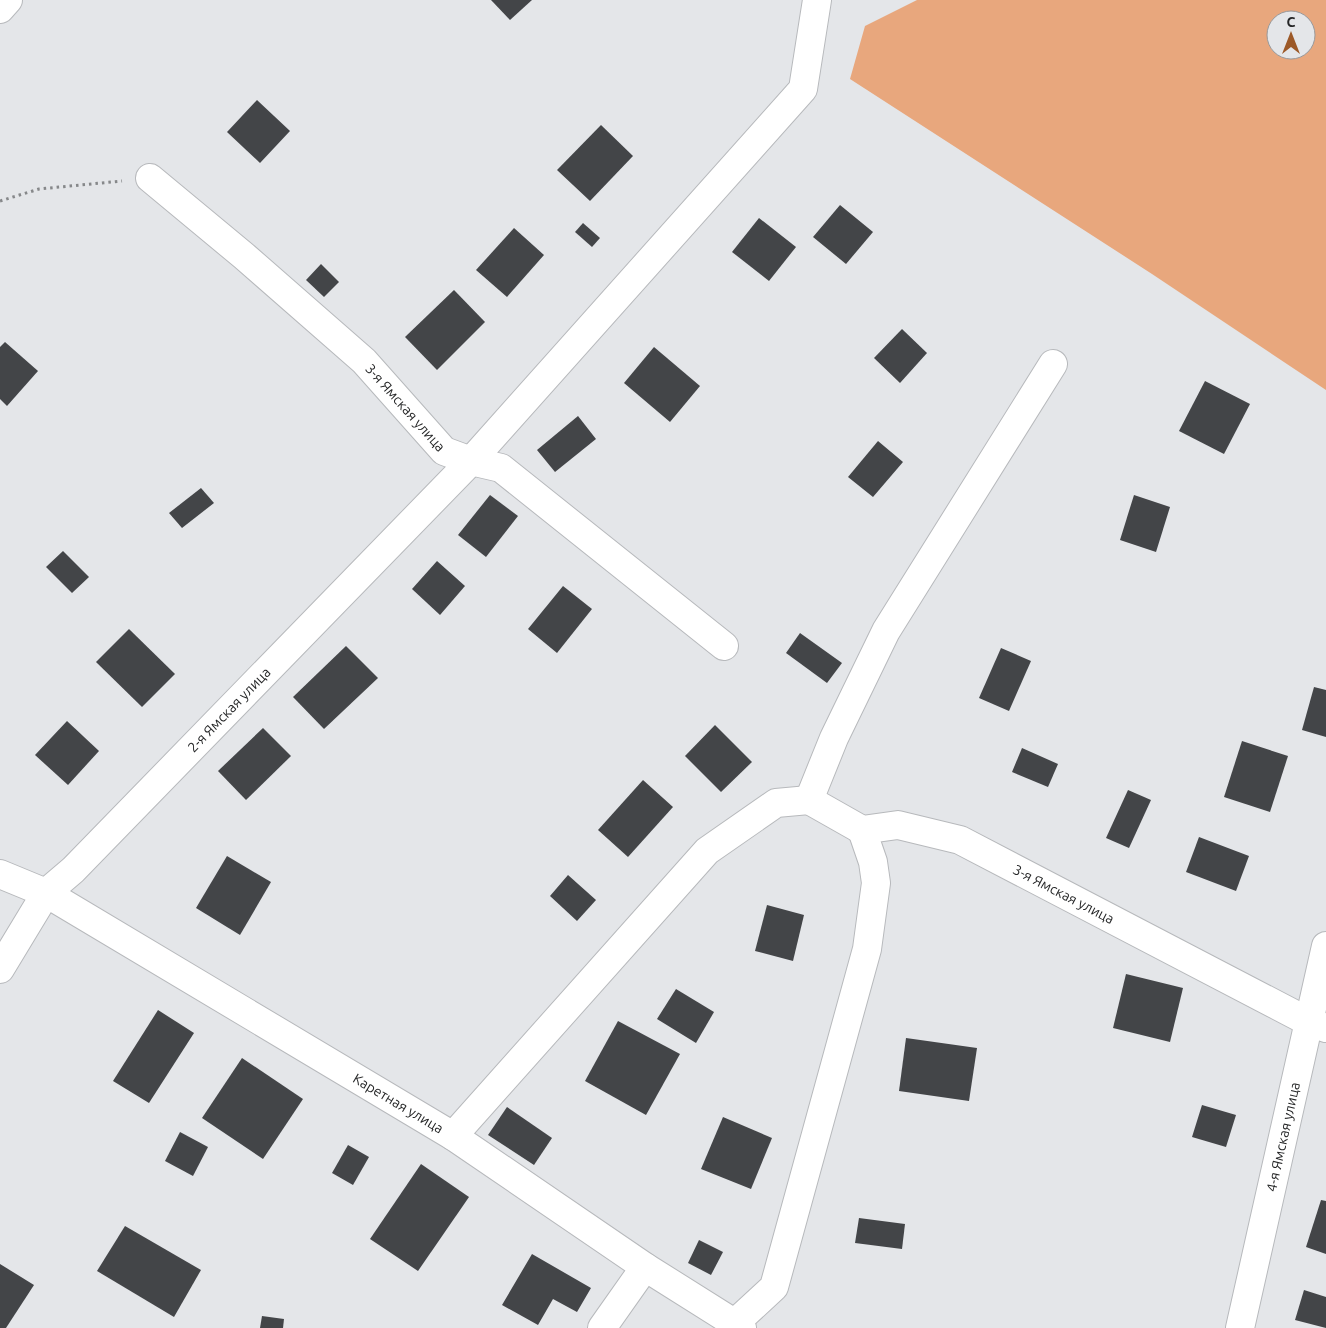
<svg xmlns="http://www.w3.org/2000/svg" width="1326" height="1328" font-family="Ubuntu,sans-serif">
  <style>
    .green { fill: #e8a77d; fill-rule: evenodd }
    .building { fill: #434548 }
    .lines { fill: none; stroke-linecap: round; stroke-linejoin: round }
    .minor-casing { stroke: #b7b9bc; stroke-width: 30 }
    .path { stroke: #86888a; stroke-width: 3; stroke-dasharray: 2.5 4; stroke-linecap: butt }
    .minor { stroke: #fff; stroke-width: 28 }
    .labels { text-anchor: middle; stroke-width: 5; stroke-linejoin: round; paint-order: stroke }
    .street-label { font-size: 14px; fill: #252627; stroke: #e4e6e9 }
  </style>
  <rect width="100%" height="100%" fill="#e4e6e9"/>
  <!-- green -->
  <path class="green" d="M917,0H1326V390L1152,274L850,79L865,26ZM1276,20H1306V50H1276Z"/>
  <!-- building -->
  <g class="building">
    <path d="M491,0H532L510,20Z"/>
    <path d="M257,100L290,131L260,163L227,132Z"/>
    <path d="M601,125L633,156L590,201L557,170Z"/>
    <path d="M840,205L873,232L846,264L813,237Z"/>
    <path d="M759,218L796,247L769,281L732,252Z"/>
    <path d="M583,223L600,238L592,247L575,232Z"/>
    <path d="M514,228L544,255L507,297L476,270Z"/>
    <path d="M321,264L339,282L324,297L306,280Z"/>
    <path d="M454,290L485,322L437,370L405,337Z"/>
    <path d="M902,329L927,353L900,383L874,358Z"/>
    <path d="M5,342L38,371L7,406L0,399V347Z"/>
    <path d="M654,347L700,386L670,422L624,383Z"/>
    <path d="M1205,381L1250,404L1224,454L1179,431Z"/>
    <path d="M578,416L596,439L555,472L537,450Z"/>
    <path d="M878,441L903,462L873,497L848,477Z"/>
    <path d="M201,488L214,503L182,528L169,513Z"/>
    <path d="M490,495L518,516L486,557L458,535Z"/>
    <path d="M1134,495L1170,507L1156,552L1120,540Z"/>
    <path d="M63,551L89,577L72,593L46,567Z"/>
    <path d="M437,561L465,586L440,615L412,589Z"/>
    <path d="M563,586L592,609L557,653L528,629Z"/>
    <path d="M129,629L175,674L142,707L96,662Z"/>
    <path d="M800,633L842,663L827,683L786,653Z"/>
    <path d="M346,646L378,678L324,729L293,697Z"/>
    <path d="M1001,648L1031,661L1009,711L979,698Z"/>
    <path d="M1314,687L1326,690V737L1302,730Z"/>
    <path d="M67,721L99,751L68,785L35,755Z"/>
    <path d="M715,725L752,762L721,792L685,756Z"/>
    <path d="M263,728L291,756L246,800L218,771Z"/>
    <path d="M1242,741L1288,756L1270,812L1224,797Z"/>
    <path d="M1022,748L1058,764L1048,787L1012,772Z"/>
    <path d="M643,780L673,807L628,857L598,830Z"/>
    <path d="M1128,790L1151,800L1129,848L1106,838Z"/>
    <path d="M1199,837L1249,856L1236,891L1186,872Z"/>
    <path d="M227,856L271,882L240,935L196,908Z"/>
    <path d="M568,875L596,900L577,921L550,896Z"/>
    <path d="M767,905L804,915L793,961L755,951Z"/>
    <path d="M1126,974L1183,988L1170,1042L1113,1028Z"/>
    <path d="M676,989L714,1012L696,1043L657,1019Z"/>
    <path d="M158,1010L194,1033L149,1103L113,1081Z"/>
    <path d="M618,1021L680,1054L646,1115L585,1081Z"/>
    <path d="M906,1038L977,1048L969,1101L899,1091Z"/>
    <path d="M242,1058L303,1099L263,1159L202,1118Z"/>
    <path d="M1202,1105L1236,1115L1226,1147L1192,1137Z"/>
    <path d="M507,1107L552,1138L534,1165L488,1135Z"/>
    <path d="M723,1117L772,1138L751,1189L701,1169Z"/>
    <path d="M180,1132L208,1147L193,1176L165,1161Z"/>
    <path d="M348,1145L369,1157L353,1185L332,1173Z"/>
    <path d="M421,1164L469,1197L418,1271L370,1239Z"/>
    <path d="M1321,1200L1326,1201V1254L1306,1247Z"/>
    <path d="M859,1218L905,1224L902,1249L855,1243Z"/>
    <path d="M125,1226L201,1270L174,1317L97,1271Z"/>
    <path d="M699,1240L723,1252L711,1275L688,1263Z"/>
    <path d="M532,1254L591,1288L577,1312L553,1299L538,1325L502,1305Z"/>
    <path d="M0,1264L34,1285L6,1328H0Z"/>
    <path d="M1304,1290L1326,1297V1328L1295,1320Z"/>
    <path d="M262,1316L284,1319L283,1328H260Z"/>
  </g>
  <g class="lines">
    <defs>
      <g id="minor">
        <path d="M0,9L8,0"/>
        <path id="s1" d="M150,178L244,256L364,361L444,451L471,461L501,468L724,646"/>
        <path id="s2" d="M809,800L862,830L898,825L960,840L1309,1022L1326,1028"/>
        <path d="M809,800L834,738L886,631L1053,364"/>
        <path id="s3" d="M0,874L46,893L453,1136L645,1267L742,1328"/>
        <path id="s4" d="M0,969L46,893L73,870L471,461L803,89L817,0"/>
        <path d="M453,1136L707,851L776,803L809,800"/>
        <path d="M735,1323L774,1287L867,949L876,883L873,862L862,830"/>
        <path d="M602,1328L645,1267"/>
        <path id="s5" d="M1240,1328L1326,946"/>
      </g>
    </defs>
    <!-- minor casing -->
    <use href="#minor" class="minor-casing"/>
    <!-- path -->
    <path class="path" d="M0,201L39,189L122,181"/>
    <!-- minor -->
    <use href="#minor" class="minor"/>
  </g>
  <g class="labels">
    <!-- street labels -->
    <g class="street-label">
      <text dy="5" stroke="none"><textPath href="#s1" startOffset="344">3-я Ямская улица</textPath></text>
      <text dy="5" stroke="none"><textPath href="#s4" startOffset="348">2-я Ямская улица</textPath></text>
      <text dy="5" stroke="none"><textPath href="#s2" startOffset="278">3-я Ямская улица</textPath></text>
      <text dy="5" stroke="none"><textPath href="#s3" startOffset="460">Каретная улица</textPath></text>
      <text dy="5" stroke="none"><textPath href="#s5" startOffset="196">4-я Ямская улица</textPath></text>
    </g>
  </g>
  <!-- north arrow -->
  <g transform="translate(1291 35)"><circle r="24" fill="#e4e6e9" stroke="#98999b"/>
  <path d="M0-4L9 19L0 12L-9 19Z" fill="#9c5928"/>
  <text y="-8" font-size="14" font-weight="bold" text-anchor="middle" fill="#252627">С</text>
  </g>
</svg>
